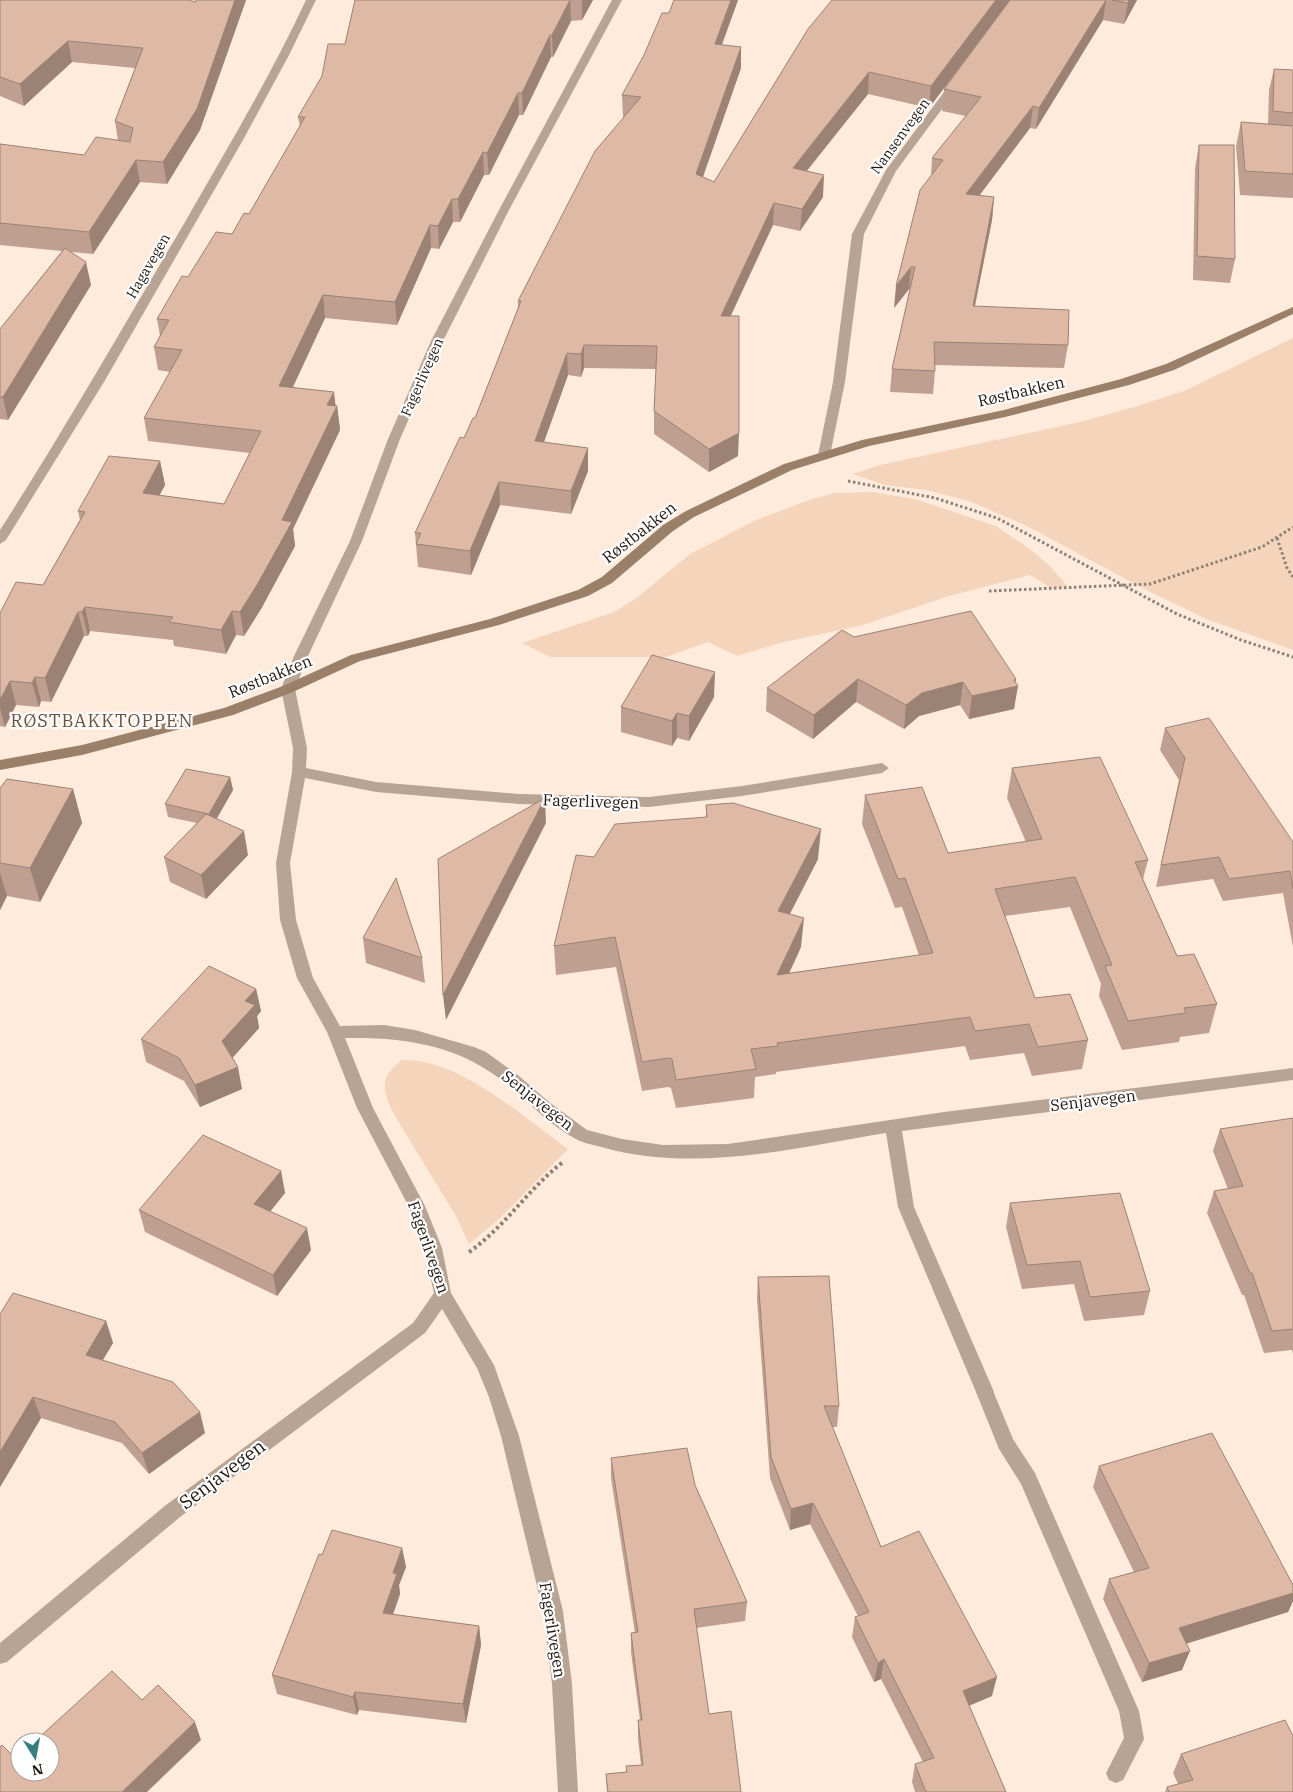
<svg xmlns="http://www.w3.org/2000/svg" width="1293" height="1792" font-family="'IBM Plex Serif',serif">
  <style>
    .green { fill: #f4d5bc }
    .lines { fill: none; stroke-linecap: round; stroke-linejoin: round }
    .path-far1 { stroke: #8f8074; stroke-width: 3; stroke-dasharray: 2.5 2.5; stroke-linecap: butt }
    .path { stroke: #8f8074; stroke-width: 4; stroke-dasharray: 3 3; stroke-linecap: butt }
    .lane { fill: #b7a495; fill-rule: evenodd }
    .street { fill: #b7a495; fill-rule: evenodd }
    .secondary { fill: #9a8069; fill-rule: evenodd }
    .wall { fill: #bf9f8f }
    .shaded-wall { fill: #9b8274 }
    .building { fill: #deb9a6; stroke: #9b8274 }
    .labels { text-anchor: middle; stroke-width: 4.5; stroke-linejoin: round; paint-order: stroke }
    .far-street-label { font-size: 14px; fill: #23180f; stroke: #fdfdfd }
    .street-label { font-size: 16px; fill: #23180f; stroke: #fdfdfd }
    .neighbourhood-label { font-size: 18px; letter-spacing: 1px; fill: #6c513a; stroke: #fdfdfd }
    .near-street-label { font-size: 19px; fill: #23180f; stroke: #fdfdfd }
  </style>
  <rect width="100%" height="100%" fill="#ffebdc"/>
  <!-- green -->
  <g class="green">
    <path d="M1293,338V650L1206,619L1146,590L1025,525L969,501L926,490L885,485L853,474L880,465L1080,422L1134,407L1184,391Z"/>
    <path d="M872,492L915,499L996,526L1030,549L1049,565L1068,587L1051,588L1030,575L949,596L863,625L780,643L737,656L708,642L666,657H550L522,643L614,612L638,597L690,554L756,520L812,499L835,493Z"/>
    <path d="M402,1060C459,1058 523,1117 568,1149L500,1218L469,1244L457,1218L392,1111C382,1088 380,1076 402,1060Z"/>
  </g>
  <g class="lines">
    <!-- path-far1 -->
    <g class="path-far1">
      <path d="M848,481L935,498L997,518L1177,614L1241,640L1293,657"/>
      <path d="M1277,538L1287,568L1293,577"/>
      <path d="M989,591L1150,584L1262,547L1293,527"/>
    </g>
    <!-- path -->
    <path class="path" d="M469,1252C505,1227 528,1189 563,1162"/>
    <!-- lane -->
    <path class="lane" d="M985,1384L991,1386L1013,1439L1035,1473L1139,1711L1144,1739L1123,1780L1116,1783L1109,1780L1106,1773L1124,1738L1119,1711L1021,1484L999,1449L976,1392L979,1386Z"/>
    <!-- street -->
    <g class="street">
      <path d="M306,0H316L288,57L243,140L104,382L6,540L0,544V530C65,429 124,325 185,222C227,149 270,77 306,0Z"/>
      <path d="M612,0H622L509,210L443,341L400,439L362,541L308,656L295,689L307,748L306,768L376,782L519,794L649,797L742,786L882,763L889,768L882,773L742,796L649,807L519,804L376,792L305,778L290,863L296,920L313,978L340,1026L384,1025L415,1030L474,1047L486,1052L519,1076L549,1102L587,1130L622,1139L663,1145L728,1144L944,1112L1293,1068V1080L902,1131L914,1207L994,1392L991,1398L985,1400L979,1398L976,1392L898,1207L886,1133C794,1148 697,1173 605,1148C596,1145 584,1144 576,1139C550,1126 530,1103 508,1085C460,1045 406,1037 345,1038L373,1108L425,1206L442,1248L451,1293L494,1365L519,1436L563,1611L572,1684L578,1792H558L552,1684L543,1611L501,1436L489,1397L477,1368L442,1309L425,1333L180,1517L7,1662L0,1664V1643L166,1505L413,1323L434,1293L424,1248L409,1207L357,1108L327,1032L297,978L280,920L276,863L292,772L293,748L281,689L294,656L350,541L388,439L431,341L499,210Z"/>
      <path d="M954,83L959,86L896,171L864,234L845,382L830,455L824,459L820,458L818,455L833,382L852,234L886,170L950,84Z"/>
    </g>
    <!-- secondary -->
    <path class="secondary" d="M1293,307V314L1174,370L1129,385L1005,417L869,446L792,470L694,517L673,531L612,583L588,596L499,625L360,661L293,692L233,715L82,755L0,770V760L82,745L224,708L283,686L351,655L490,619L578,590L602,577L663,525L686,511L784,464L862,440L1004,410L1121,379L1166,364Z"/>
  </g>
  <!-- wall -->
  <g class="wall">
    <path d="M0,0L195,2L196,0H246L200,130L167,184L140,182L93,254L72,252L91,285L8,420L0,419V329L62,251L0,245V144L84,155L118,141L115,121L135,68L72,62L24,106L0,96Z"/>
    <path d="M355,0H593L582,20L571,21L553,57H551L523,115H519L489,175H484L460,222H453L439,249L431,248L397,325L325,318L293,387L337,406L340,430L293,529L295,546L261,609L244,636L236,635L226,654L174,646L173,640L90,631L88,636H84L51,702L41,701L39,707L16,705L5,727L0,726V613L43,585L80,520L78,511L160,461L165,485L159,495L224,504L250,453L148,441L144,418L170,372L158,370L154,347L160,336L157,319L188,277L232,234L249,214L300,127L298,117L345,44Z"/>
    <path d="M674,0H738L722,45L741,47V68L703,177L714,182L808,29L1010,0L929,108L868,94L807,171L823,197L800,231L773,225L730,316L738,456L709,472L654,434V411L656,369L584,368L581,377L568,375L544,442L588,448V471L571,514L500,505L471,575L418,567L415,533L464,438L475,418L518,308V301L624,117H623L622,95L669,13Z"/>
    <path d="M1010,0H1137L1124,24L1103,20L1036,129L1030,128L979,196L994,197L992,220L975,306L1068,345L1064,368L935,365V371L933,394L890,392L892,369L910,290L909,289L894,308L931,177L932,158L966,116L942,111L944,89Z"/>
    <path d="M1274,69L1293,70V198L1240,195L1236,146L1241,122L1268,124L1269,90Z"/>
    <path d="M1199,145L1235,259L1230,283L1193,280L1195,168Z"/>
    <path d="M854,637L1016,683L1014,709L969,719L960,705L919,716L904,729L856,702L813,739L766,711L767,688Z"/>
    <path d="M714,697L689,741L677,738L672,746L621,732V707Z"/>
    <path d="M1165,728L1293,842V947L1283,893L1223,901L1213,879L1156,887L1179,780L1160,750Z"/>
    <path d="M1012,768L1148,860L1143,879L1177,956L1217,1004L1209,1033L1180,1037L1179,1042L1122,1050L1099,996L1101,984L1070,907L1005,916L1035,998L1088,1040L1082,1069L1032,1076L1024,1053L970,1060L965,1046L776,1072V1074L755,1077L754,1098L676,1108L671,1088L668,1087L642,1091L616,967L556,975L554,946L594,857L706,817V805L818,859L790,914L801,947L789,973L919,955L902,907L895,908L862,824L865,795L948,853L1026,842L1007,798Z"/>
    <path d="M230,777L233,790L216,819L248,855L206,899L170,882L164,857L197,823L168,817L165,804Z"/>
    <path d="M0,788L73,789L82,823L40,902L7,896L0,910Z"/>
    <path d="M363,938L422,958L425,983L366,963Z"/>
    <path d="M256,989L261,1011L257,1016L259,1028L232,1058L242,1089L200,1107L184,1081L146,1062L141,1039Z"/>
    <path d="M1293,1118V1354L1292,1350L1264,1353L1244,1295H1242L1207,1213L1214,1191L1228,1189L1213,1151L1220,1129Z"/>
    <path d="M281,1171L285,1193L270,1212L311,1250L277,1296L145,1232L139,1210Z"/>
    <path d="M1010,1203L1150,1291L1144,1315L1084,1321L1074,1284L1022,1289L1006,1227Z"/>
    <path d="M758,1277L839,1406L837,1427H832L881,1547L992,1696L969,1706L1006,1792H915L912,1782L915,1764L923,1762L881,1679L874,1682L852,1637L855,1617L858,1616L810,1524L790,1530L770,1478L757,1299Z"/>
    <path d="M0,1314L106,1321L113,1343L102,1360L205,1433L149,1474L122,1443L41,1418L0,1487Z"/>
    <path d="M611,1458L695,1485L747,1602L745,1621L696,1628L709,1714L741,1792H607L606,1774L626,1772V1766L641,1765L638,1739V1720H640L631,1652V1633H635L611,1478Z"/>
    <path d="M1099,1466L1293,1585V1601L1288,1612L1186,1644L1182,1670L1142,1682L1103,1599L1109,1579L1134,1572L1093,1487Z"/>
    <path d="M402,1548L406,1567L399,1585L400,1594L393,1614L479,1626L481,1645L466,1723L359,1710L357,1715L277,1694L272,1675L322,1555Z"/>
    <path d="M1181,1754L1293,1792H1165L1167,1787L1178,1784L1173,1773Z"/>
  </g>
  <!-- shaded-wall -->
  <g class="shaded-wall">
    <path d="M235,0H246L200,130L167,184L163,162Z"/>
    <path d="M570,0L571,21L553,57L552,35Z"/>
    <path d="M582,0H593L582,20Z"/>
    <path d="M731,0H738L714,65L715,44Z"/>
    <path d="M996,0H1010L929,108L931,86Z"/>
    <path d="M1106,0L1103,20L1036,129L1039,108Z"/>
    <path d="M1129,0H1137L1124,24L1128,3Z"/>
    <path d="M550,35L551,57L523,115L522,93Z"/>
    <path d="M68,41L72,62L24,106L20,84Z"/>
    <path d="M741,47V68L696,196V174Z"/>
    <path d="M869,72L868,94L791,190L793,168Z"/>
    <path d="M518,93L519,115L489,175L487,153Z"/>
    <path d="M1033,106L1030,128L963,217L966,194Z"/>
    <path d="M483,152L484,175L460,222L458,199Z"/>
    <path d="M136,160L140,182L93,254L89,232Z"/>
    <path d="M824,175L823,197L800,231L802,209Z"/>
    <path d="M994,197L992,220L970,329L973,306Z"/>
    <path d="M452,199L453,222L439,249L438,226Z"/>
    <path d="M774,203L773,225L720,339L721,316Z"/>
    <path d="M430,225L431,248L397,325L395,302Z"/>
    <path d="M86,262L91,285L8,420L3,397Z"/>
    <path d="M911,267L909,289L894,308L896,286Z"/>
    <path d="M323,295L325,318L282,410L279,386Z"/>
    <path d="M584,345V368L581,377V354Z"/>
    <path d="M567,353L568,375L536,464L535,441Z"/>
    <path d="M334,392L336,409L337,406L340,430L293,529L295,546L261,609L244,636L240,612L282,520L327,405Z"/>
    <path d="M739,433L738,456L709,472V449Z"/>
    <path d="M588,448V471L571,514V491Z"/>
    <path d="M160,461L165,485L148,517L143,493Z"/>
    <path d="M499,482L500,505L471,575L470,551Z"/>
    <path d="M85,607L90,631L88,636L82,612Z"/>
    <path d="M232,611L236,635L226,654L221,630Z"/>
    <path d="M78,612L84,636L51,702L45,678Z"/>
    <path d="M715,672L714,697L689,741V716Z"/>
    <path d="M35,677L41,701L39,707L32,683Z"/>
    <path d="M858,679L856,702L813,739L814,715Z"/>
    <path d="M1016,679L1015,686H1018L1014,709L969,719L972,696Z"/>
    <path d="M10,681L16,705L5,727L0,708V700Z"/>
    <path d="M963,682L960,705L919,716L904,729L906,705L922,693Z"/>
    <path d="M677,713V738L672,746V721Z"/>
    <path d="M230,777L233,790L212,827L209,814Z"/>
    <path d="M73,789L82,823L40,902L30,868Z"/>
    <path d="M545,798L546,823L446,1020L443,995Z"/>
    <path d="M821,829L818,859L776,940L778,911Z"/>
    <path d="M244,831L248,855L206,899L201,875Z"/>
    <path d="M0,873L7,896L0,910Z"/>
    <path d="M804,918L801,947L775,1004L777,975Z"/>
    <path d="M256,989L261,1011L257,1016L259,1028L227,1064L222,1041L245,1001Z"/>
    <path d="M238,1067L242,1089L200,1107L195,1085Z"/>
    <path d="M281,1171L285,1193L258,1226L254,1204Z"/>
    <path d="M307,1228L311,1250L277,1296L273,1275Z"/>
    <path d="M106,1321L113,1343L93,1377L86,1355Z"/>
    <path d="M33,1397L41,1418L0,1487V1452Z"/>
    <path d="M200,1412L205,1433L149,1474L142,1453Z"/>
    <path d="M813,1503L810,1524L790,1530L791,1509Z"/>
    <path d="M402,1548L406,1567L399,1585L400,1594L387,1632L383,1613L393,1573Z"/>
    <path d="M1293,1593V1601L1288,1612L1171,1648L1179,1628Z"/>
    <path d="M479,1626L481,1645L466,1723L463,1704Z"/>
    <path d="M1190,1651L1182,1670L1142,1682L1149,1663Z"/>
    <path d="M884,1659L881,1679L874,1682L878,1663Z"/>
    <path d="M997,1677L992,1696L958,1710L963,1691Z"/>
    <path d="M355,1692L359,1710L357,1715L353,1697Z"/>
    <path d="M195,1722L201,1740L147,1792H123V1791Z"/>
  </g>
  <!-- building -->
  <g class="building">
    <path d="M0,0H190L195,2L196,0H235L197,109L163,162L136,160L89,232L0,223V144L84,155L96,137L130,142L133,128L115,121L143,48L68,41L20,84L0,77Z"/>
    <path d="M355,0H570L552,35H550L522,93H518L487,153L483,152L458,199H452L438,226L430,225L395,302L323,295L279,386L334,392L327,405L337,406L282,520L292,522L257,585L240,612L232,611L221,630L169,622L173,617L85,607L82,612H78L45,678L35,677L32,683L10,681L0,700V613L16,582L43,585L85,512L78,511L109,456L160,461L143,493L224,504L261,431L144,418L182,350L154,347L169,320L157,319L182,276L188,277L216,232L232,234L244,213L249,214L305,117H298L322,76L328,44H345Z"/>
    <path d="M674,0H731L715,44L741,47L696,174L714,182L808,29L832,0H996L931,86L869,72L793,168L824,175L802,209L774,203L721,316H739V433L709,449L654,411L657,346L584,345L581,354L567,353L535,441L588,448L571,491L499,482L470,551L416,544L421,533H415L460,437L464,438L473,418H475L521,301H518L595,151L641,97L622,95L644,55L662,13H669Z"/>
    <path d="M1010,0H1106L1039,108L1033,106L966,194L994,197L973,306L1069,310L1068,345L934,342L935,371L892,369L915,267H911L896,286L920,190L943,160L932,158L981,97L944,89Z"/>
    <path d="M1112,0H1129L1128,3Z"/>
    <path d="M1274,69L1293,70V113L1273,111Z"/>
    <path d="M1241,122L1293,126V174L1245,171Z"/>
    <path d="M1199,145H1234L1235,259L1197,256Z"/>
    <path d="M65,248L86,262L3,397H0V329Z"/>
    <path d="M971,611L1016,679L1014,680L1018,686L972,696L963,682L922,693L906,705L858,679L814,715L767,688L842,630L854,637Z"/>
    <path d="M652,655L715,672L689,716L677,713L672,721L621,707Z"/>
    <path d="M1209,718L1293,842V889L1290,871L1229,879L1219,857L1161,865L1185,758L1165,728Z"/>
    <path d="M1100,757L1148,860L1135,862L1177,956L1194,954L1217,1004L1184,1008L1186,1013L1128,1021L1105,966L1112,965L1075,877L995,889L1035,998L1070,994L1088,1040L1038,1047L1029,1024L975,1031L970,1017L777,1043L778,1046L751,1049L756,1069L676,1080L672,1059L668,1058L642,1062L615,937L554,946L576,855L594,857L615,824L707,817L706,805L733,803L821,829L778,911L804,918L777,975L933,953L905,878L898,879L865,795L922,787L948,853L1042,839L1012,768Z"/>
    <path d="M186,769L230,777L209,814L165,804Z"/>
    <path d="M7,779L73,789L30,868L0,863V788Z"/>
    <path d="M545,798L443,995L438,859Z"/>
    <path d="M206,814L244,831L201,875L164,857Z"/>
    <path d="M396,878L422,958L363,938Z"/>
    <path d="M209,966L256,989L245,1001L255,1005L222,1041L238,1067L195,1085L179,1058L141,1039Z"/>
    <path d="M1293,1118V1329L1272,1331L1252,1273H1250L1214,1191L1243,1186L1220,1129Z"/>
    <path d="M203,1135L281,1171L254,1204L307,1228L273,1275L139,1210Z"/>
    <path d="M1120,1193L1150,1291L1090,1297L1080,1261L1027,1265L1010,1203Z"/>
    <path d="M829,1276L839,1406H824L881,1547L919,1531L997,1677L963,1691L1006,1792H926L915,1764L934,1758L884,1659L878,1663L855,1617L869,1612L813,1503L791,1509L771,1457L758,1277Z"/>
    <path d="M13,1293L106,1321L86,1355L173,1382L200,1412L142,1453L115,1422L33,1397L0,1452V1314Z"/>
    <path d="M1212,1433L1293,1585V1593L1179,1628L1190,1651L1149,1663L1109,1579L1149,1568L1099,1466Z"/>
    <path d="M687,1448L695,1485L747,1602L694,1609L709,1714L731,1711L741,1792H608L606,1774L627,1772L626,1766L643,1765L638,1720H642L631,1633L638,1632L611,1458Z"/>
    <path d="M332,1530L402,1548L393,1573L397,1574L383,1613L479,1626L463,1704L355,1692L353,1697L272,1675L319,1554L322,1555Z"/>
    <path d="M112,1671L142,1700L158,1685L195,1722L123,1791L124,1792H0V1747L2,1745L16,1759L20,1755V1772H50V1742H34Z"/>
    <path d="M1285,1720L1293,1736V1792H1169L1167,1787L1193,1780L1181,1754Z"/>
  </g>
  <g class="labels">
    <!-- far-street labels -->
    <g class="far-street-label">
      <text transform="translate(900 136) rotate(-54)" y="5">Nansenvegen</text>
      <text transform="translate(148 266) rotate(-60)" y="5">Hagavegen</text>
      <text transform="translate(422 377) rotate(-66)" y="5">Fagerlivegen</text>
    </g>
    <!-- street labels -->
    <g class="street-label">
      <text transform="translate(1021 391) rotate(-13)" y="6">Røstbakken</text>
      <text transform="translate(639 532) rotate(-38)" y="6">Røstbakken</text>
      <text transform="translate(270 676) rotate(-22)" y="6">Røstbakken</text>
      <text transform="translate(591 801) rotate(2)" y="6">Fagerlivegen</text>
      <text transform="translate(538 1100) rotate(38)" y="6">Senjavegen</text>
      <text transform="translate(1093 1100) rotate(-7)" y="6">Senjavegen</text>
      <text transform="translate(429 1247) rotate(71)" y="6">Fagerlivegen</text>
      <text transform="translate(553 1630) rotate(81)" y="6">Fagerlivegen</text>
    </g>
    <!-- neighbourhood labels -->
    <g class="neighbourhood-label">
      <text x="102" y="727">RØSTBAKKTOPPEN</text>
    </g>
    <!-- near-street labels -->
    <g class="near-street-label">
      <text transform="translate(222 1474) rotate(-37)" y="7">Senjavegen</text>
    </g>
  </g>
  <!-- north arrow -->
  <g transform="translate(35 1757) rotate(169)"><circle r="24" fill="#fdfdfd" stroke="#a6a19e"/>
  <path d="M0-4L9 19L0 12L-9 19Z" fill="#377f7e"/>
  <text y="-8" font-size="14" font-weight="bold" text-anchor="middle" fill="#23180f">N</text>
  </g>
</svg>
